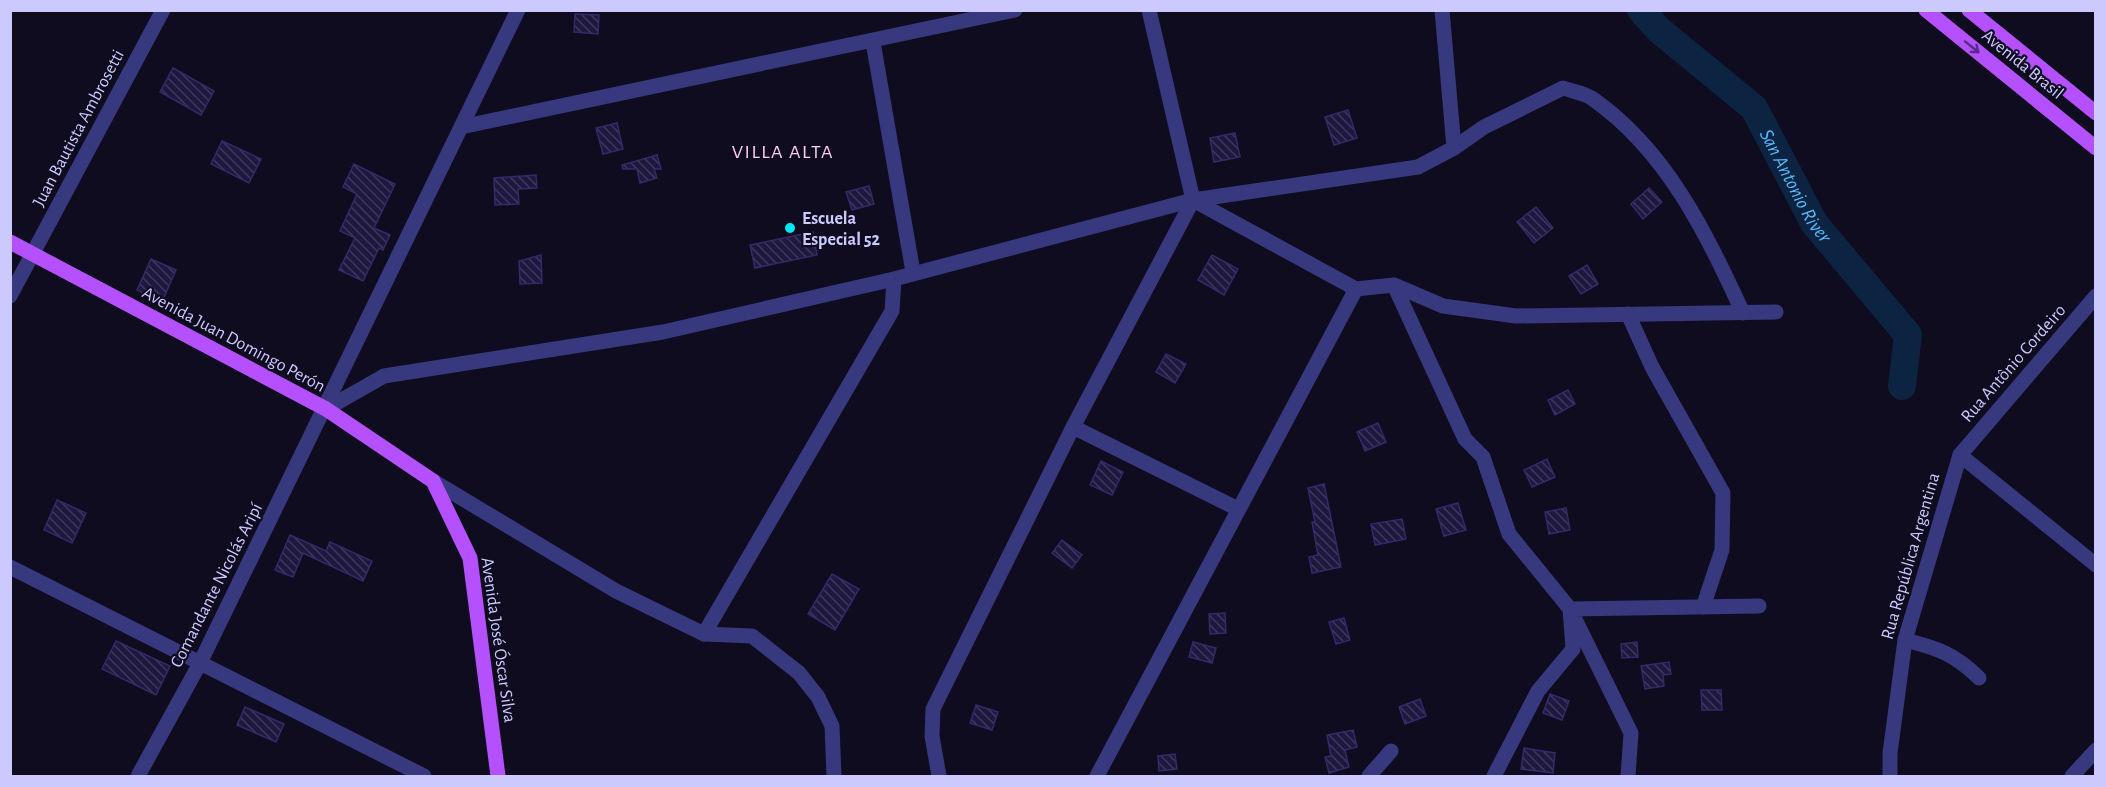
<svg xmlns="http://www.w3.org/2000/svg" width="2106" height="787" font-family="'Alegreya Sans',sans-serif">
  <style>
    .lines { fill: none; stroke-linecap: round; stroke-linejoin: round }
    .river { stroke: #0c2342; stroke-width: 28 }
    .building { fill: url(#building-back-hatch); stroke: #332a6a; stroke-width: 1.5 }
    .minor { stroke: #37387d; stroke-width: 15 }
    .major { stroke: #b450fe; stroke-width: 15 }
    .oneway { stroke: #592b83 }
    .poi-dot { fill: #01e8f3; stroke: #0e0c1e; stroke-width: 2 }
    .labels { text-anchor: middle; stroke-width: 4.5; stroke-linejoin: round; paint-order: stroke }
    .street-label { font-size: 18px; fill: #ccc9ff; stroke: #0e0c1e }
    .poi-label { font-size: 18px; font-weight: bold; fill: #ccc9ff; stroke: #0e0c1e; text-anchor: start }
    .neighbourhood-label { font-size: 20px; letter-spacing: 1.5px; fill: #ffcbef; stroke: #0e0c1e }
    .water-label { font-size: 20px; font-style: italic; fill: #57bafe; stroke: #0e0c1e }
  </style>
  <defs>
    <pattern id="building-back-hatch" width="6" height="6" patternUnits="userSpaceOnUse" patternTransform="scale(1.5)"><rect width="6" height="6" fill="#1e183f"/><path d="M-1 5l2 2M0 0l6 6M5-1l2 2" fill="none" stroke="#3e385c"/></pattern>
  </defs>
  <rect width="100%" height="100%" fill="#0e0c1e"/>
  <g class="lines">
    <!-- river -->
    <path class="river" id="s1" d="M1641,10L1659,30L1754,108L1814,223L1908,335L1902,386"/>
  </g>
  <!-- building -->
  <g class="building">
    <path d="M575,14L599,15L598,34L574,32Z"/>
    <path d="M173,68L214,91L201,115L160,92Z"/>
    <path d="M1348,110L1357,138L1334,145L1325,117Z"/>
    <path d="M617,123L623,149L603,154L596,128Z"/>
    <path d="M1235,133L1240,157L1214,162L1210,138Z"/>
    <path d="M222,141L261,159L249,183L211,164Z"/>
    <path d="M657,155L661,169H654L657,178L640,183L637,169H623L622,165Z"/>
    <path d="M354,164L395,184L374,228L390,235L383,250L379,248L363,281L339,270L355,238L340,231L357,194L343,187Z"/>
    <path d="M536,175L537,188L518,189L519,204L495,205L494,178Z"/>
    <path d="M869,186L874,204L852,210L846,192Z"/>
    <path d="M1649,188L1662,202L1643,219L1631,204Z"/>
    <path d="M1536,207L1553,228L1534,243L1517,222Z"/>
    <path d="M813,232L817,255L755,268L750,245Z"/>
    <path d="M541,255L542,283L520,284L519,261Z"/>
    <path d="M1212,255L1238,269L1224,295L1198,280Z"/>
    <path d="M151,259L176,270L162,302L137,290Z"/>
    <path d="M1587,265L1598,284L1581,294L1569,276Z"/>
    <path d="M1166,354L1186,364L1175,383L1156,372Z"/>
    <path d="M1568,390L1575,404L1555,415L1548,400Z"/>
    <path d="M1378,423L1386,442L1365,451L1357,432Z"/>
    <path d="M1547,459L1555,477L1532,487L1524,470Z"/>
    <path d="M1101,461L1123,472L1112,495L1090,485Z"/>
    <path d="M1324,484L1341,567L1312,573L1309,557L1318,555L1312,522H1315L1308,488Z"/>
    <path d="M57,500L86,513L72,543L44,530Z"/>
    <path d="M1458,503L1466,530L1444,536L1436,509Z"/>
    <path d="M1566,508L1570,530L1549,534L1545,512Z"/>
    <path d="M1402,519L1406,539L1375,545L1371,524Z"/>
    <path d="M290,535L326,551L330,542L372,561L363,581L303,553L293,577L275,570Z"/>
    <path d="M1062,540L1082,555L1072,568L1052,553Z"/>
    <path d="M832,574L859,589L835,630L808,614Z"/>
    <path d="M1225,613L1226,633L1210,634L1209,614Z"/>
    <path d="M1344,618L1350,640L1336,644L1329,622Z"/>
    <path d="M116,641L170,666L156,695L102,669Z"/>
    <path d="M1193,642L1216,648L1212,663L1189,657Z"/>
    <path d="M1637,642L1638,657L1622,658L1621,644Z"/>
    <path d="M1669,662L1671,674L1663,675L1664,686L1645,689L1641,666Z"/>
    <path d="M1701,690H1721L1722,710H1702Z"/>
    <path d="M1550,694L1569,701L1562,720L1543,713Z"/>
    <path d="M1420,699L1426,716L1405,724L1399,707Z"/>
    <path d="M976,705L998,712L992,730L970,723Z"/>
    <path d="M245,707L284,724L276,742L237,725Z"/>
    <path d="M1353,730L1357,747L1345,750L1349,767L1329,773L1325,757L1331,756L1327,735Z"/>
    <path d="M1524,748L1555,753L1553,773L1521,769Z"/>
    <path d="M1175,754L1177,769L1159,771L1158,756Z"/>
  </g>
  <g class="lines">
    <!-- minor -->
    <g class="minor">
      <path d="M1149,10L1193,200L1356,289L1394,285L1443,306L1516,316L1776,312"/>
      <path d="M1442,10L1454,148"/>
      <path d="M873,42L913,272"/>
      <path d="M461,127L1015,10"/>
      <path d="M1394,285L1465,439L1483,457L1509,534L1570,609L1573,649L1538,691L1494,776"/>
      <path d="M10,296L163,10"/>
      <path d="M1628,314L1652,367L1723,493L1722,550L1703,607"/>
      <path d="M326,409L384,376L663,332L894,279L1193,200L1418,167L1454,148L1484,127L1563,88C1572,91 1585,93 1593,99C1667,151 1706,233 1743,313"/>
      <path d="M1073,427L1238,509"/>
      <path d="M1960,455L2096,565"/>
      <path d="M433,481L616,591L704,634L752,636L799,673L818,697L832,726L834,776"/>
      <path d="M10,567L424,776"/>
      <path d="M704,634L892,311L894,279"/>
      <path d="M1905,640C1937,648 1955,654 1979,678"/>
      <path d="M138,776L199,665L518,10"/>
      <path d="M939,776L932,736L933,709L1073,427L1193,200"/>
      <path d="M1097,776L1356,289"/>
      <path d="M1369,776L1391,751"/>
      <path d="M1628,776L1631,733L1570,609L1759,606"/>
      <path d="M1890,776V753L1905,640L1960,455L2096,296"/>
      <path d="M2072,776L2096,750"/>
    </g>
    <!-- major -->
    <g class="major">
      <path d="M1926,10L2096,148"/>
      <path d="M1969,10L2096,113"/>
      <path d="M10,242L326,409L433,481L470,558L498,776"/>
    </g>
  </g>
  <!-- one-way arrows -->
  <defs><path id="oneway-shaft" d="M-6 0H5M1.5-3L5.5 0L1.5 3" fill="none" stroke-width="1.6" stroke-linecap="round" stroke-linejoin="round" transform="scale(1.5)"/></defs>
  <use class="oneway" href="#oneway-shaft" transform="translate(1972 47) rotate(39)"/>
  <!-- markers -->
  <circle class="poi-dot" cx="790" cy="228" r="6"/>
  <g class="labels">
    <!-- street labels -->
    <g class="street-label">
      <text transform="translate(2023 64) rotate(39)" y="6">Avenida Brasil</text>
      <text transform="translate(78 128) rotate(-62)" y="6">Juan Bautista Ambrosetti</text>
      <text transform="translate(234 339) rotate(28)" y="6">Avenida Juan Domingo Perón</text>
      <text transform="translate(2013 363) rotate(-49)" y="6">Rua Antônio Cordeiro</text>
      <text transform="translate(1910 556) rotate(-74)" y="6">Rua República Argentina</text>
      <text transform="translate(216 585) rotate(-63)" y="6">Comandante Nicolás Aripí</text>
      <text transform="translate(499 640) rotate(82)" y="6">Avenida José Óscar Silva</text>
    </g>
    <!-- poi labels -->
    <g class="poi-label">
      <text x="802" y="224">Escuela<tspan x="802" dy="21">Especial 52</tspan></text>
    </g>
    <!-- neighbourhood labels -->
    <g class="neighbourhood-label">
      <text x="783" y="158">VILLA ALTA</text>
    </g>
    <!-- water labels -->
    <g class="water-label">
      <text dy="7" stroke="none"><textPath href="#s1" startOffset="238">San Antonio River</textPath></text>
    </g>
  </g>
  <!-- border -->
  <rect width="2106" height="787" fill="none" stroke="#ccc9ff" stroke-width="24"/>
</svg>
